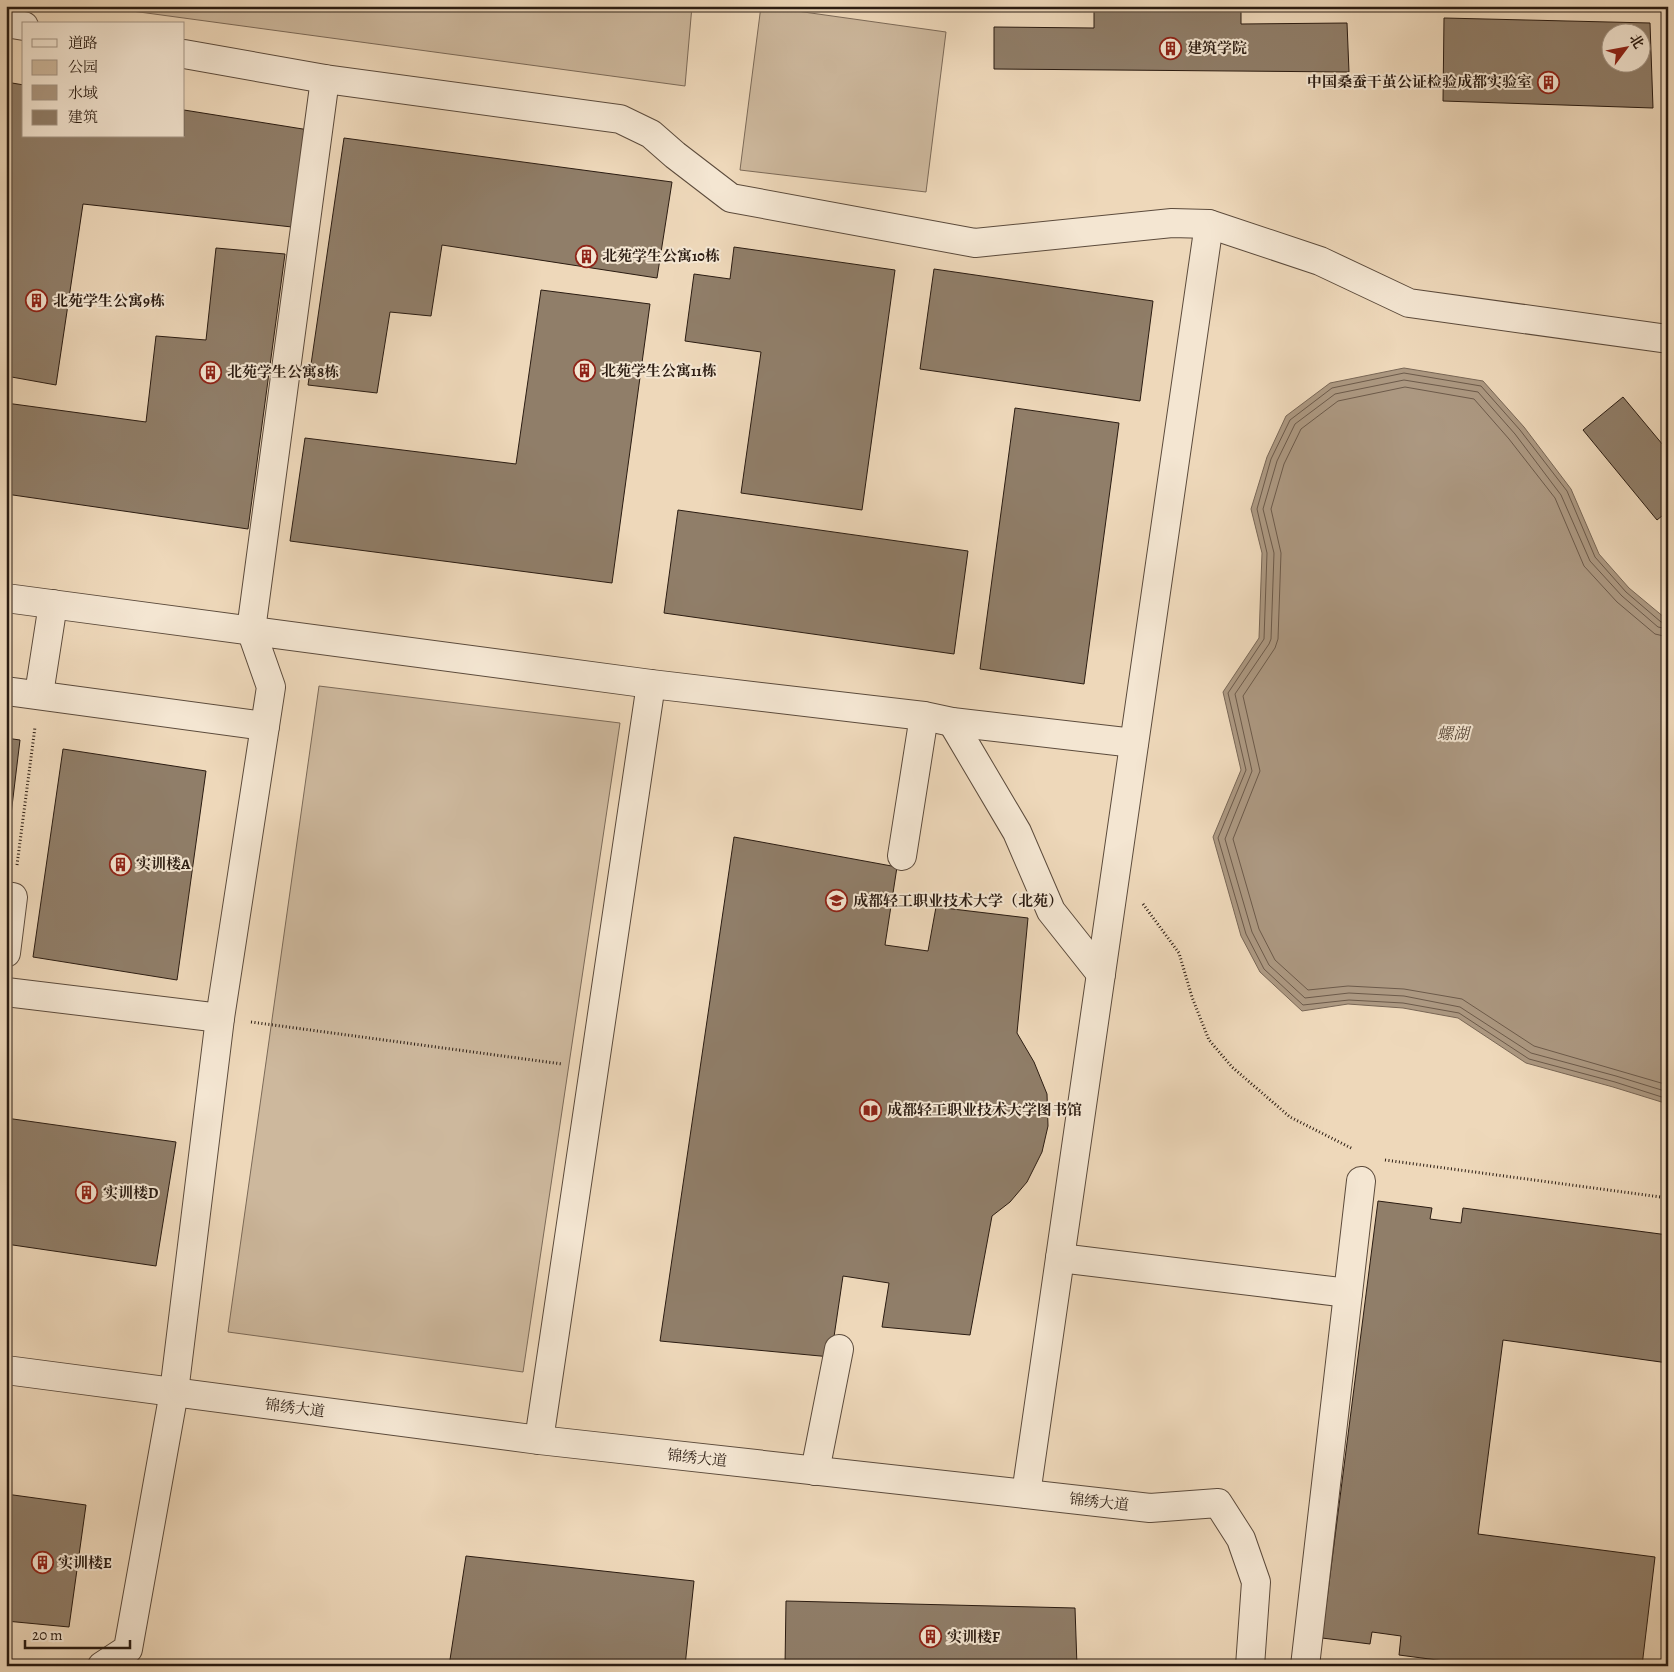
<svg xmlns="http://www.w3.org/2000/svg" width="1674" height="1672" font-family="Alegreya,'Noto Serif SC',serif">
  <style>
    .green { fill: #cdb89d; stroke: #7c6a58 }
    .water { fill: #ac9881; stroke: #786655 }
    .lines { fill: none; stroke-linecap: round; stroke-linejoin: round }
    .shore { stroke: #6c5a4a; stroke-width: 1 }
    .building { fill: #907e69; stroke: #2b1c12; fill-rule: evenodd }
    .minor-casing { stroke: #5c4b3c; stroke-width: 30 }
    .path { stroke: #2b1c12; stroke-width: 3; stroke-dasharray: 1 2.5; stroke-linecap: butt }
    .minor { stroke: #f4e6d2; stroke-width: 28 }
    .labels { text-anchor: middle; stroke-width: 4; stroke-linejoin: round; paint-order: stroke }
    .poi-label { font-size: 15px; font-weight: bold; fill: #2b1c12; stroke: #f4e6d2; text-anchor: start }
    .street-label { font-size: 15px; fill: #2b1c12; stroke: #f4e6d2 }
    .water-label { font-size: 16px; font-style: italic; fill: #584739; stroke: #f4e6d2 }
  </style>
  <rect width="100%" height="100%" fill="#eed8ba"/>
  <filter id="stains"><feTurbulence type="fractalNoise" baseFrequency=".004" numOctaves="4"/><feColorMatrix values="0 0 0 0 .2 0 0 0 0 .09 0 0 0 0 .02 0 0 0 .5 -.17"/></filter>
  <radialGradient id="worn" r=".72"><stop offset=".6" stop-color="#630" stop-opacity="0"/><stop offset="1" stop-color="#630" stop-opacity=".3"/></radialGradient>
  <!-- green -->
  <g class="green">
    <path d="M95,6H692L685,86Z"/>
    <path d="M761,6L946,32L926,192L740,170Z"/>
    <path d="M319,686L620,723L523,1372L228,1332Z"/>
  </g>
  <!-- water -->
  <path class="water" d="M1404,368L1483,381L1524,427L1571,489L1599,554L1629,588L1665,618H1668V1104L1613,1087L1526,1063L1458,1018L1403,1008L1348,1004L1302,1011L1260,972L1241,936L1213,837L1241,770L1223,692L1259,638L1262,553L1251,509L1267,457L1286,416L1330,383Z"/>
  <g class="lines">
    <!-- shore -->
    <g class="shore">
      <path d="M1668,623L1661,622L1626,592L1595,557L1567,491L1520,430L1481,386L1404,373L1332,388L1290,420L1271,459L1257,509L1267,553L1264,639L1228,693L1246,770L1218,838L1246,934L1264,969L1303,1005L1349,1000L1403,1003L1459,1013L1529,1059L1615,1082L1668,1099"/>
      <path d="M1668,629L1658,627L1622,596L1590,561L1561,495L1515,434L1478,392L1404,380L1335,394L1295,424L1277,461L1263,509L1274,553L1271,639L1269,644L1235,694L1252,771L1225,839L1252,932L1269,965L1305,998L1349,993L1404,996L1460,1007L1531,1053L1616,1076L1668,1092"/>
      <path d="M1668,637L1655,634L1617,602L1584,566L1555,498L1509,439L1474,399L1405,387L1338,401L1301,429L1284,464L1271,509L1281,553L1278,639L1275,648L1243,696L1260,771L1233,839L1259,929L1275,960L1308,990L1348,986L1404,989L1462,999L1534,1046L1668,1085"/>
    </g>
  </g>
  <!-- building -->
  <g class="building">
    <path d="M1094,6H1241V24L1347,23L1349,72L994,69V27L1094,28Z"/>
    <path d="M1444,18L1650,23L1653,108L1443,101ZM1612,32H1642V62H1612Z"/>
    <path d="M6,82L24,85V136H184V110L309,130L292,227L83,204L56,385L6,376Z"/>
    <path d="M344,138L672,182L657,278L442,245L431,316L390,312L377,393L308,385Z"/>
    <path d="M734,247L895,270L862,510L741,493L761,352L685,341L694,274L730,279Z"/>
    <path d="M216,248L285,254L248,529L6,494V403L146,422L156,336L206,340Z"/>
    <path d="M934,269L1153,301L1140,401L920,369Z"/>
    <path d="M541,290L650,304L612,583L290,541L305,438L516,464Z"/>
    <path d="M1623,397L1668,451V511L1657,520L1583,430Z"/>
    <path d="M1015,408L1119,423L1084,684L980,669Z"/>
    <path d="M678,510L968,551L954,654L664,613Z"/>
    <path d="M6,738L20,740L6,856Z"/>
    <path d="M63,749L206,771L177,980L33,957Z"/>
    <path d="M734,837L897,867L885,945L928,951L936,907L1028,918L1017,1033L1034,1062L1047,1094L1048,1126L1042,1152L1027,1182L1010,1202L992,1216L970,1335L882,1327L889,1283L843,1276L831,1357L660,1341Z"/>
    <path d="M6,1118L176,1142L156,1266L6,1244Z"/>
    <path d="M1378,1201L1432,1208L1430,1219L1461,1223L1463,1208L1668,1235V1363L1503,1340L1478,1534L1655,1557L1642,1666H1483L1399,1655L1401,1636L1372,1632L1370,1644L1322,1638Z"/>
    <path d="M6,1494L86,1505L69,1627L6,1621Z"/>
    <path d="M466,1556L694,1581L685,1666H449Z"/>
    <path d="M786,1601L1075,1608L1077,1666H785Z"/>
  </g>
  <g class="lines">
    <defs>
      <g id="minor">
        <path d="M6,23L24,26"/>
        <path d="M184,54L325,79L620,119L651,134L675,155L731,198L975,243L1172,223L1209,224L1320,261L1409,303L1668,339"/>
        <path d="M6,598L651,684L924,716L952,722L1134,743"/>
        <path d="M6,691L265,726"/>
        <path d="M39,694L53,604"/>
        <path d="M952,722L1017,832L1051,911L1101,974"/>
        <path d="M902,856L924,716"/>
        <path d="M6,896L13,897L6,953"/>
        <path d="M6,992L220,1018"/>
        <path d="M1060,1258L1348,1293"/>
        <path d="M6,1370L539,1440L1026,1494L1150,1508L1218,1503L1241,1539L1256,1582L1250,1666"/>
        <path d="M539,1440L651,684"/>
        <path d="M815,1471L839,1349"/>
        <path d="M1026,1494L1209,224"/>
        <path d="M102,1666L128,1649L174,1392L220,1018L271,687L251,630L325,79"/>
        <path d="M1305,1666L1361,1181"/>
      </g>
    </defs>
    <!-- minor casing -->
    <use href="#minor" class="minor-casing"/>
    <!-- path -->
    <g class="path">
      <path d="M17,865L35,727"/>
      <path d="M1143,904L1179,953L1192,997L1209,1040L1232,1067L1290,1117L1353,1149"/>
      <path d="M251,1022L562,1064"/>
      <path d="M1385,1160L1668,1198"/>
    </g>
    <!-- minor -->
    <use href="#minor" class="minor"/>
  </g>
  <!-- icons -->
  <defs>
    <symbol id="building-ring" viewBox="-11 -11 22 22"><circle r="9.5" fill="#f4e6d2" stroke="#8f2418" stroke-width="1.5"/><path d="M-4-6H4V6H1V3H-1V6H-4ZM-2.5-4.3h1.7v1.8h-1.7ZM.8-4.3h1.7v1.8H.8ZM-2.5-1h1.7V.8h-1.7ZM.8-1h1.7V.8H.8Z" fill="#8f2418"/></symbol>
    <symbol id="university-ring" viewBox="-11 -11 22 22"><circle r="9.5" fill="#f4e6d2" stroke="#8f2418" stroke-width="1.5"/><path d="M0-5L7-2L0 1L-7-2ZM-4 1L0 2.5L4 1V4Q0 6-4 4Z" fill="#8f2418"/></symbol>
    <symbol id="library-ring" viewBox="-11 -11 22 22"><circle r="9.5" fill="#f4e6d2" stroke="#8f2418" stroke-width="1.5"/><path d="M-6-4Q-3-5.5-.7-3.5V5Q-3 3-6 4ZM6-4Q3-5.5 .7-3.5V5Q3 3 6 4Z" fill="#8f2418"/></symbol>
  </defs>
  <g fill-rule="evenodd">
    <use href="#building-ring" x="1158" y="36" width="25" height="25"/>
    <use href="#building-ring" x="1536" y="70" width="25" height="25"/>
    <use href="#building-ring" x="574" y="244" width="25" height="25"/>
    <use href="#building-ring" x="24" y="288" width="25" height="25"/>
    <use href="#building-ring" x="572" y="358" width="25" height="25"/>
    <use href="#building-ring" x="198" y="360" width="25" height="25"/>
    <use href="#building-ring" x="108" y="852" width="25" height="25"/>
    <use href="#university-ring" x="824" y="888" width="25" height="25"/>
    <use href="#library-ring" x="858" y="1098" width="25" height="25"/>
    <use href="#building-ring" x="74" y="1180" width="25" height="25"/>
    <use href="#building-ring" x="30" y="1550" width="25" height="25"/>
    <use href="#building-ring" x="918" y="1624" width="25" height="25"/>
  </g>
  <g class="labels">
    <!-- poi labels -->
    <g class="poi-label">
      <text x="1187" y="53">建筑学院</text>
      <text x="1532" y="87" text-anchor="end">中国桑蚕干茧公证检验成都实验室</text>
      <text x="602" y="261">北苑学生公寓10栋</text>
      <text x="53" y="306">北苑学生公寓9栋</text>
      <text x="601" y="376">北苑学生公寓11栋</text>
      <text x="227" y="377">北苑学生公寓8栋</text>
      <text x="136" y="869">实训楼A</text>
      <text x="853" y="906">成都轻工职业技术大学（北苑）</text>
      <text x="887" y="1115">成都轻工职业技术大学图书馆</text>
      <text x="103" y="1198">实训楼D</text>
      <text x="58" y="1568">实训楼E</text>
      <text x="947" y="1642">实训楼F</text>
    </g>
    <!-- street labels -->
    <g class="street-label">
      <text transform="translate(295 1408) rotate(7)" y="5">锦绣大道</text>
      <text transform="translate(697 1458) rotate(6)" y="5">锦绣大道</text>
      <text transform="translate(1099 1502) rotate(6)" y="5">锦绣大道</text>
    </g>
    <!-- water labels -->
    <g class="water-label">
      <text x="1453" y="739">螺湖</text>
    </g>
  </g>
  <!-- margin -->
  <rect width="1674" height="1672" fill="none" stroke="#eed8ba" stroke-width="25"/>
  <rect x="8" y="8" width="1659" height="1657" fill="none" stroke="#2b1c12" stroke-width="2.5"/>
  <rect x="12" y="12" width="1649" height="1647" fill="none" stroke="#2b1c12"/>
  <!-- legend -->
  <rect x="22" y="22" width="162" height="115" fill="#f4e6d2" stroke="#a49585"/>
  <rect x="32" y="39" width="25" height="8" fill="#f4e6d2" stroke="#a49585"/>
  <text x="68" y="48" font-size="15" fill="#2b1c12">道路</text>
  <rect x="32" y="60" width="25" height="15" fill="#cdb89d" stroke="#a49585"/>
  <text x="68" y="72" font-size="15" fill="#2b1c12">公园</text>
  <rect x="32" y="85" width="25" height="15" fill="#ac9881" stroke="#a49585"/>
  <text x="68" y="98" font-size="15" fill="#2b1c12">水域</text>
  <rect x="32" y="110" width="25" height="15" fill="#907e69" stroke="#a49585"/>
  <text x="68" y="122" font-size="15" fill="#2b1c12">建筑</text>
  <!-- north arrow -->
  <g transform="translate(1626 48) rotate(58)"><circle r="24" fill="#f4e6d2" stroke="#a49585"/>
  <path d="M0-4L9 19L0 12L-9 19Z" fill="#8f2418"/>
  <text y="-8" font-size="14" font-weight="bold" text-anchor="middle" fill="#2b1c12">北</text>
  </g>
  <!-- scale -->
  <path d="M25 1640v8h105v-8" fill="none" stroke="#2b1c12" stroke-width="2.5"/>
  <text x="32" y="1640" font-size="15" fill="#2b1c12" stroke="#f4e6d2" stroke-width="4" paint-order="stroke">20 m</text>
  <rect width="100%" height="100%" filter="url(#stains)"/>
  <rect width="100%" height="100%" fill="url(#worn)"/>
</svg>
